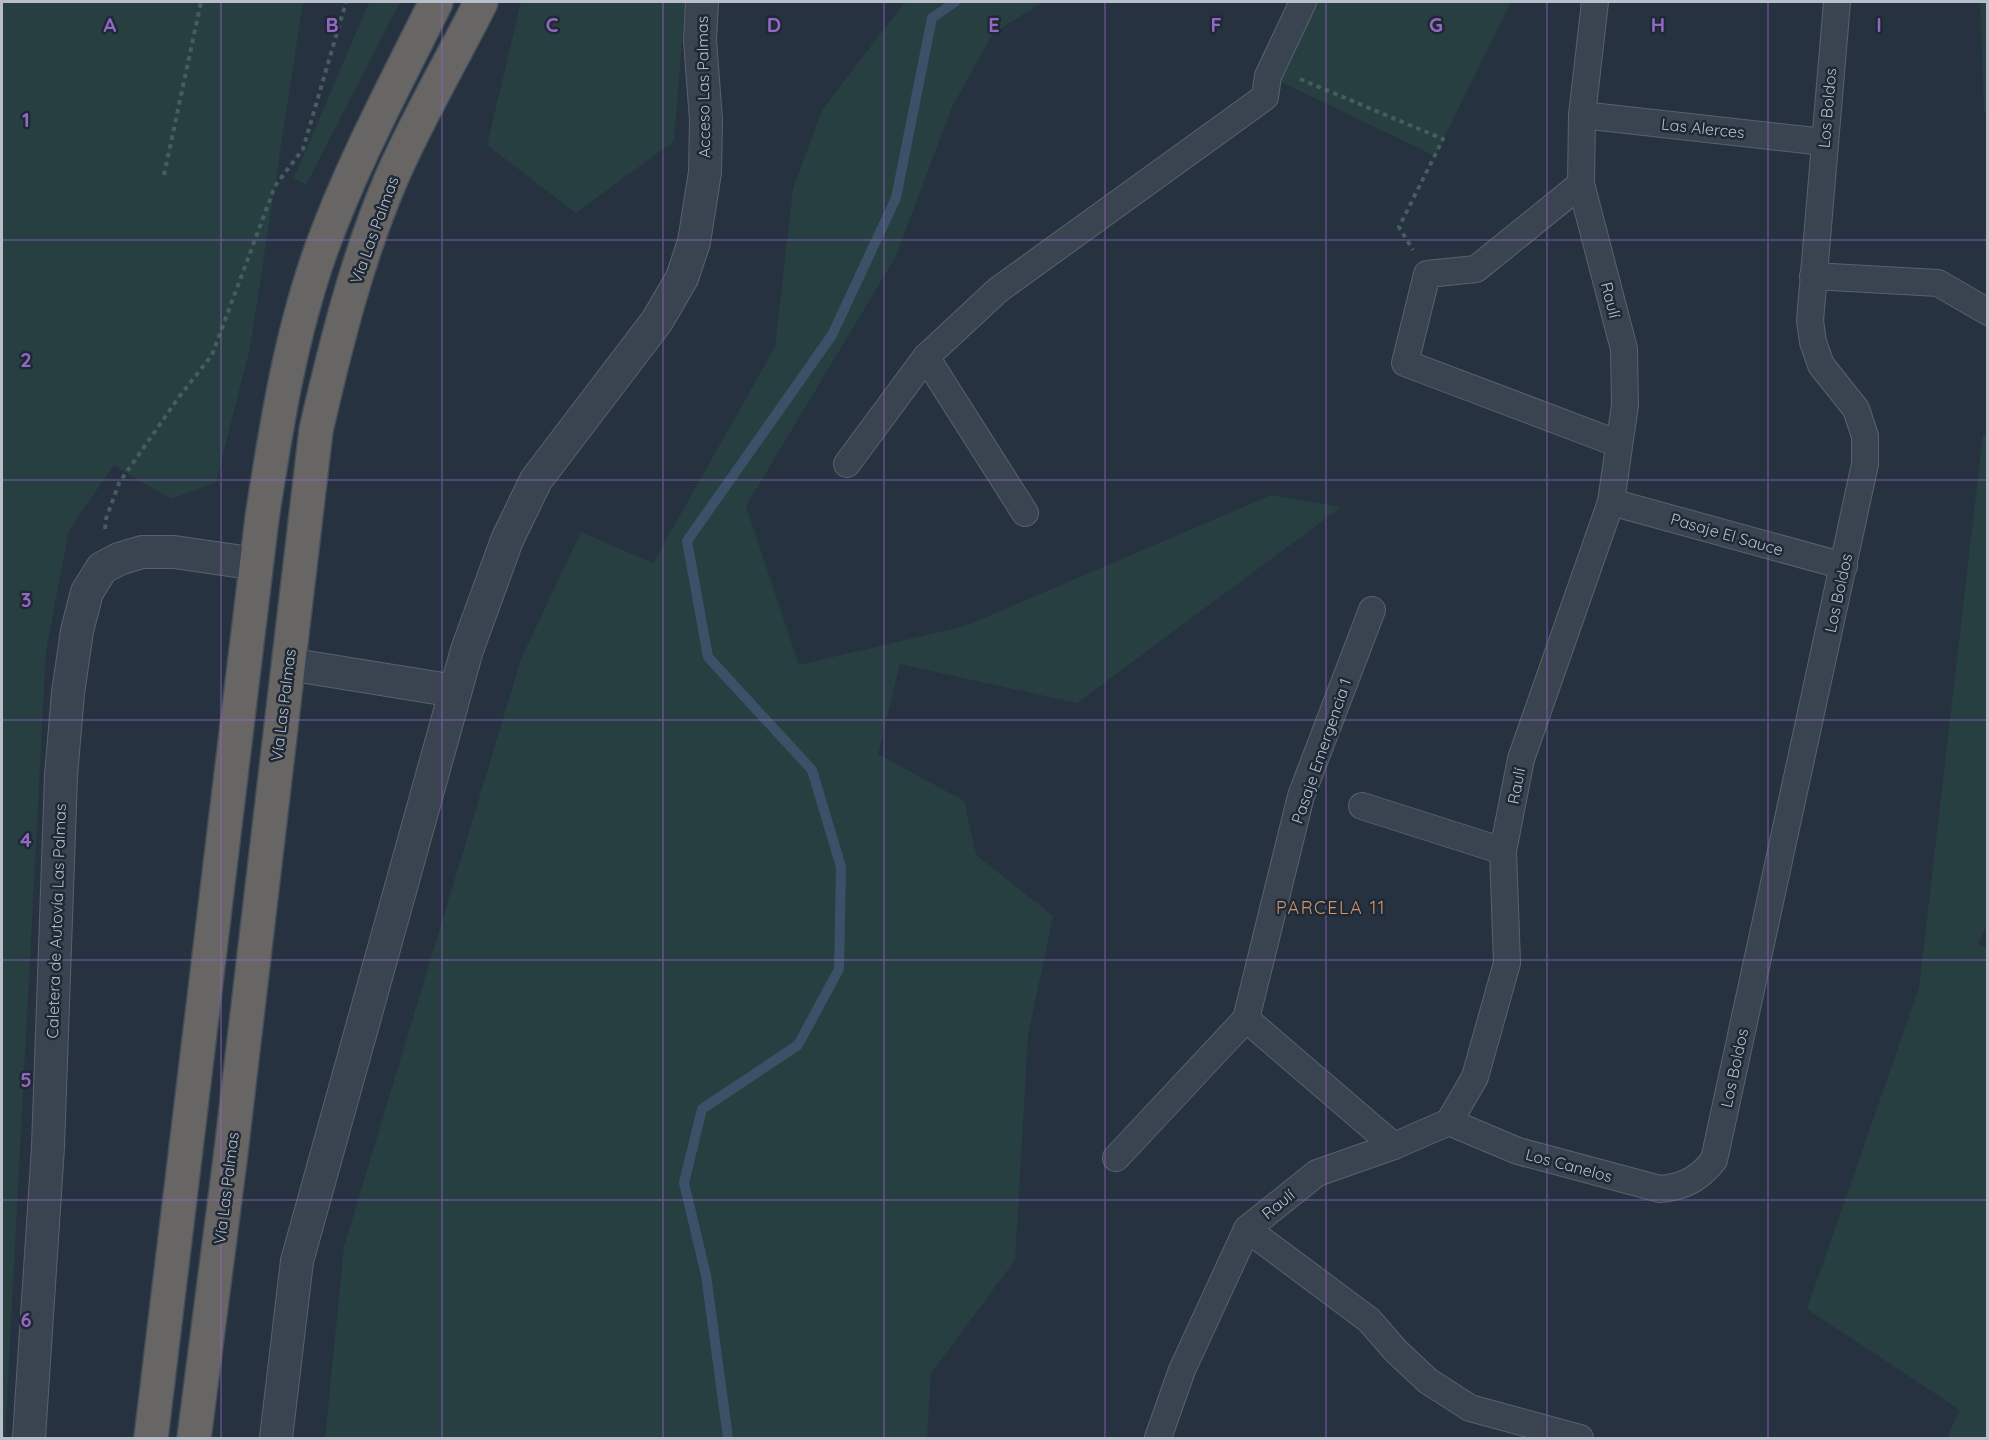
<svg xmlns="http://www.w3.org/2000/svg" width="1989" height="1440" font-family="Quicksand,sans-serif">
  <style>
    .green { fill: #283f41 }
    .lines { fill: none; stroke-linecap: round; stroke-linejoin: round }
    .stream { stroke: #3c5068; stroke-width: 10 }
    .minor-casing { stroke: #58626d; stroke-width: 28 }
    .tertiary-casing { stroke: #58626d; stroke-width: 34 }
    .trunk-casing { stroke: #454f5a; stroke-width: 36 }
    .path { stroke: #475c5e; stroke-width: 4; stroke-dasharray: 4.5 4.5; stroke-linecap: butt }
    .minor { stroke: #3a4450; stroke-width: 26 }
    .tertiary { stroke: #3a4450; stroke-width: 32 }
    .trunk { stroke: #676664; stroke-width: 33 }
    .grid { fill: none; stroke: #9367c3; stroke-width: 1.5; stroke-opacity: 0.55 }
    .labels { text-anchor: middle; stroke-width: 5; stroke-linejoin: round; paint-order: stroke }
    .street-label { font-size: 16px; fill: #b7bfca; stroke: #1f2935 }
    .neighbourhood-label { font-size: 18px; letter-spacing: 1.5px; fill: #d2946a; stroke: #1f2935 }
    .grid-label { font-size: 20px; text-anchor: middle; font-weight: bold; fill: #9367c3; stroke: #1f2935; stroke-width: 5; stroke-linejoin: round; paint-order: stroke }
  </style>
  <rect width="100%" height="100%" fill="#263240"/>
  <!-- green -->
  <g class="green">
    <path d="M2,2H303L250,348L216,482L171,499L114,465L69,530L46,651L5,1438H2Z"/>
    <path d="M369,2H400L306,185L294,178Z"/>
    <path d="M521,2H685L674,141L576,213L487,145Z"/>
    <path d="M905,2H1043L993,33L952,107L895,258L746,506L799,665L965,626L1271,495L1341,507L1077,703L900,664L878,754L964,801L976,855L1053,916L1028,1036L1015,1260L931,1373L927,1438H325L344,1247L521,659L581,532L653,563L775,347L793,189L822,110Z"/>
    <path d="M1310,2H1511L1435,156L1273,78Z"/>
    <path d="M1980,2H1987V115L1984,111Z"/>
    <path d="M1983,434L1988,437V924L1978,943L1988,950V1438H1947L1960,1410L1807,1309L1919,988Z"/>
  </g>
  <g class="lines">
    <!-- stream -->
    <path class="stream" d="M728,1438L706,1275L684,1183L702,1109L798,1045L839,969L841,867L812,770L708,657L687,541L832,335L896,198L932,18L955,2"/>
    <defs>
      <g id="minor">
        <path d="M1582,115L1824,142"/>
        <path d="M1581,184L1476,269L1427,274L1405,363L1619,444"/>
        <path d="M1813,276L1938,283L1988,312"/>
        <path d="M926,357L1025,513"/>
        <path d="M847,464L926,357L998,290L1265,97L1268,76L1303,2"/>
        <path d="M1611,502L1844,566"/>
        <path d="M1372,610L1301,796L1246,1019L1394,1146"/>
        <path d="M1362,806L1503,851"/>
        <path d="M1449,1122L1518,1151L1660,1189C1684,1187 1699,1179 1714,1160L1865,464V436L1856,409L1821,365L1813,342L1810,321L1837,2"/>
        <path d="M1116,1158L1246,1019"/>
        <path d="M1247,1229L1369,1320L1396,1351L1428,1381L1470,1408L1580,1438"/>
        <path d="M1158,1438L1182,1370L1247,1229L1317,1173L1394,1146L1449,1122L1475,1077L1507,963L1503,851L1521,759L1611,502L1625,405L1624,349L1581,184L1582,115L1595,2"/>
      </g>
      <g id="tertiary">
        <path d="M288,664L455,691"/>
        <path d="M29,1438L48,1147L61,776L68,693L77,631L87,592L102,568L119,559L142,552H174L257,564"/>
        <path d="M276,1438L297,1261L467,650L507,540L536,480L657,321L682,278L694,242L705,172L706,120L700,40L702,2"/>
      </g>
      <g id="trunk">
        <path d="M151,1438L262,518C276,428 290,337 321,250C352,164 396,83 436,2"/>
        <path d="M194,1438L230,1160L316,430C336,344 357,258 392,177C418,117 452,60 481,2"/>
      </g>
    </defs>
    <!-- minor casing -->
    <use href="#minor" class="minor-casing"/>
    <!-- tertiary casing -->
    <use href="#tertiary" class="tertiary-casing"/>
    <!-- trunk casing -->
    <use href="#trunk" class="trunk-casing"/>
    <!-- path -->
    <g class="path">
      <path d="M1300,79L1443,139L1399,227L1413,250"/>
      <path d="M164,175L201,2"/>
      <path d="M105,529L106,519L119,483L179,397L212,355L275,186L303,149L346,2"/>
    </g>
    <!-- minor -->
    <use href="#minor" class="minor"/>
    <!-- tertiary -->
    <use href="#tertiary" class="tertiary"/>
    <!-- trunk -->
    <use href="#trunk" class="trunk"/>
  </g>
  <!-- grid -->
  <path class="grid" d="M221,2V1438M442,2V1438M663,2V1438M884,2V1438M1105,2V1438M1326,2V1438M1547,2V1438M1768,2V1438M2,240H1988M2,480H1988M2,720H1988M2,960H1988M2,1200H1988"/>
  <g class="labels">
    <!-- street labels -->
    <g class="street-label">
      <text transform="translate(703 87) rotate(-91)" y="6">Acceso Las Palmas</text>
      <text transform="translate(1827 108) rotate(-85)" y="6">Los Boldos</text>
      <text transform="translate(1703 128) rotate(6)" y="6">Las Alerces</text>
      <text transform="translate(374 230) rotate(-70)" y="6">Vía Las Palmas</text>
      <text transform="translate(1611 300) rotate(76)" y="6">Raulí</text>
      <text transform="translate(1727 534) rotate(16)" y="6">Pasaje El Sauce</text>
      <text transform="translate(1838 593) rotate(-78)" y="6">Los Boldos</text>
      <text transform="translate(283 705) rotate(-83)" y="6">Vía Las Palmas</text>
      <text transform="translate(1321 751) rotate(-71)" y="6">Pasaje Emergencia 1</text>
      <text transform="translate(1516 786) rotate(-79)" y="6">Raulí</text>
      <text transform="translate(56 921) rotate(-88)" y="6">Caletera de Autovía Las Palmas</text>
      <text transform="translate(1734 1068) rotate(-78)" y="6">Los Boldos</text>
      <text transform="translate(1569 1165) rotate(15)" y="6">Los Canelos</text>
      <text transform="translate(226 1188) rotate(-83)" y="6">Vía Las Palmas</text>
      <text transform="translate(1278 1204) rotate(-39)" y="6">Raulí</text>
    </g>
    <!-- neighbourhood labels -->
    <g class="neighbourhood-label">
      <text x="1331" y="914">PARCELA 11</text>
    </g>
  </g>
  <g class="grid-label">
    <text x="110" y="32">A</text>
    <text x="332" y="32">B</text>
    <text x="552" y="32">C</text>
    <text x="774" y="32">D</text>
    <text x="994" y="32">E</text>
    <text x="1216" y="32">F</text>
    <text x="1436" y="32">G</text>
    <text x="1658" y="32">H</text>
    <text x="1879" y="32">I</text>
    <text x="26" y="127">1</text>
    <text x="26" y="367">2</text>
    <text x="26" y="607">3</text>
    <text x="26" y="847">4</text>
    <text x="26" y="1087">5</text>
    <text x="26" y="1327">6</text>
  </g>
  <!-- border -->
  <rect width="1989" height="1440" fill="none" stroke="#b7bfca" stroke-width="6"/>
</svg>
